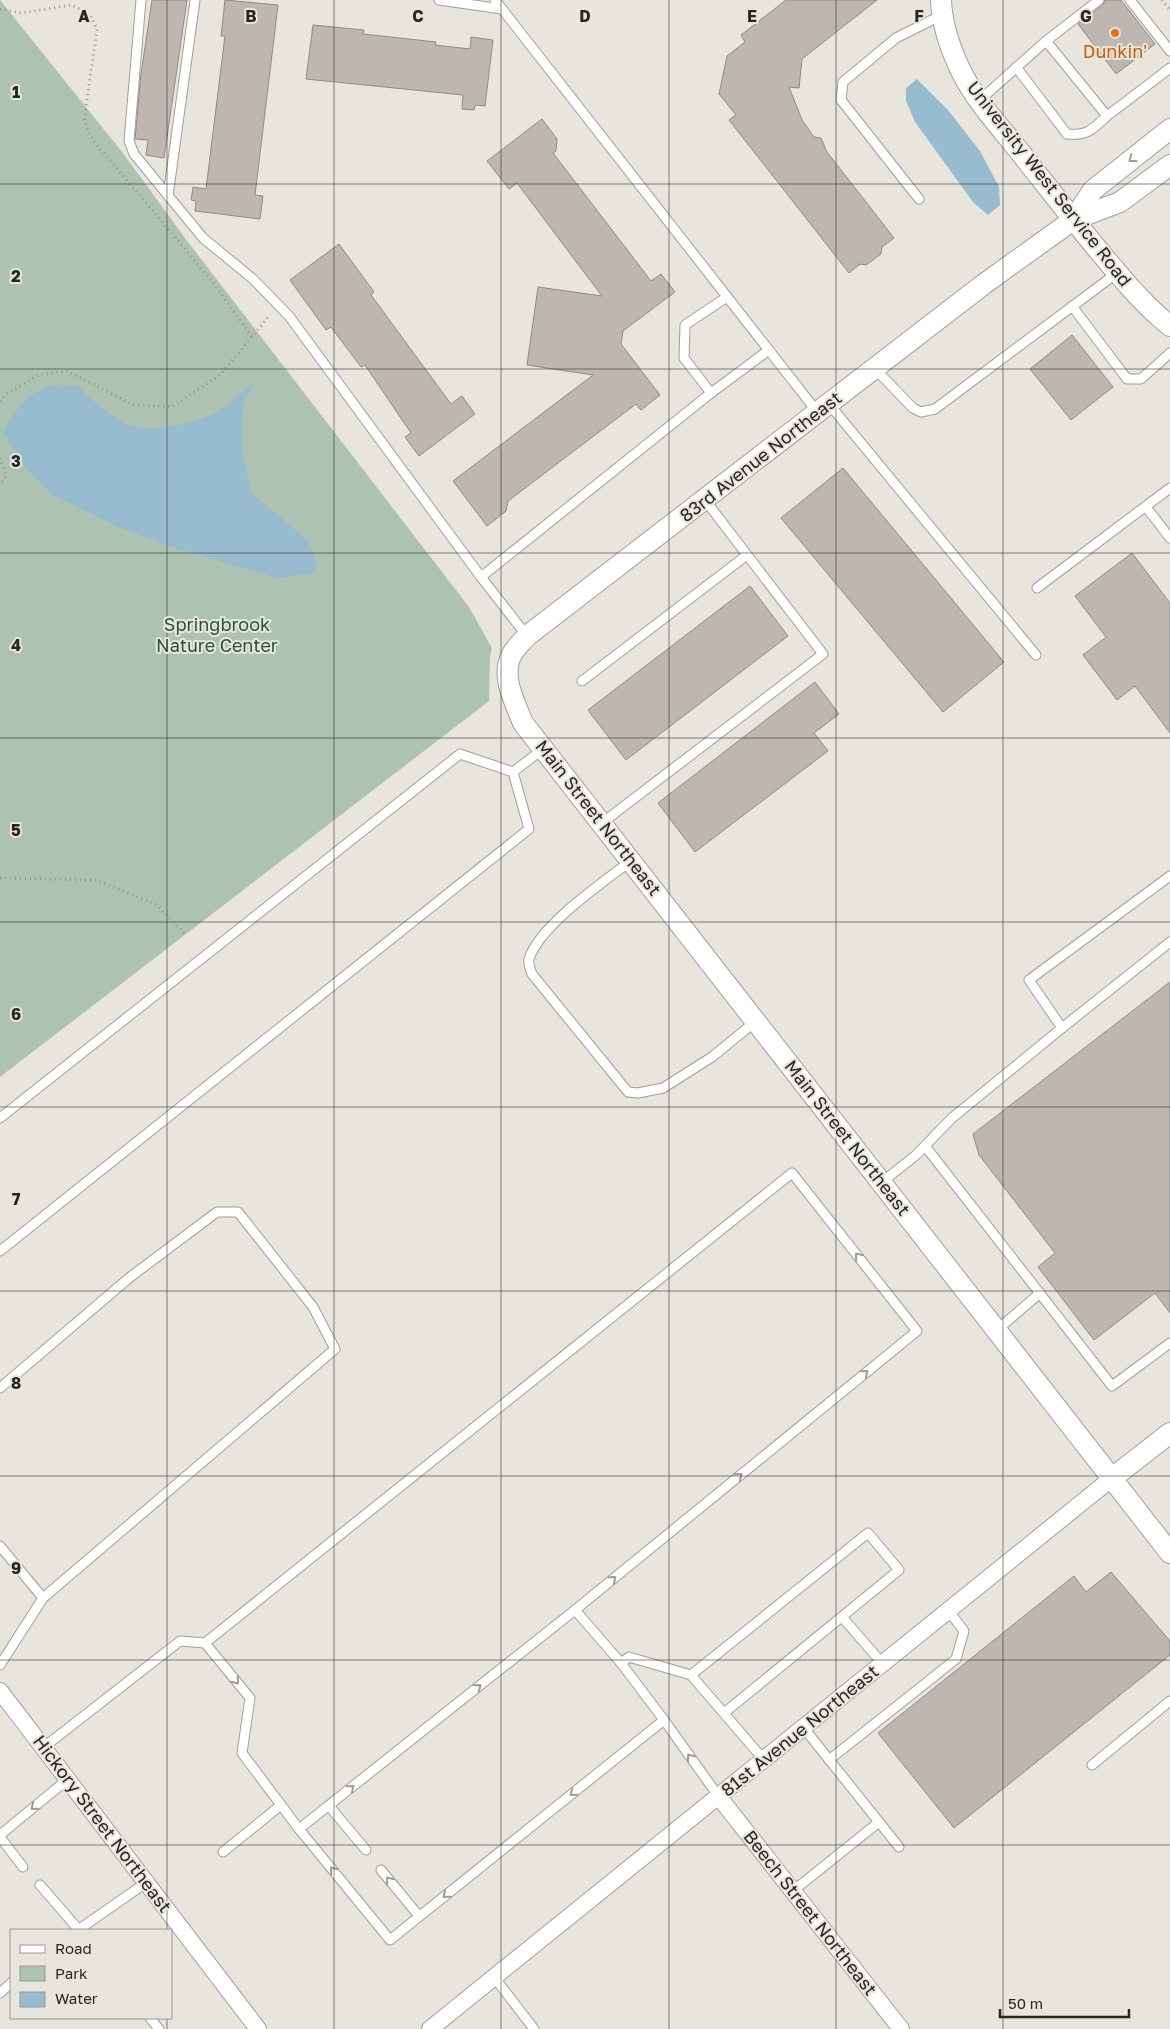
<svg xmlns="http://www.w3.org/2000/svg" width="1170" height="2029" font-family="'Golos Text',sans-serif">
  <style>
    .green { fill: #aec2b2 }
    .water { fill: #97bbcf }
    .building { fill: #bdb6b1; stroke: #928a86 }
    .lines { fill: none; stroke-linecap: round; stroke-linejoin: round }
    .service-casing { stroke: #a39f98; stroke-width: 11 }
    .minor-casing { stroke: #a39f98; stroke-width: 18 }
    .tertiary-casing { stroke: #a39f98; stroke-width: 22 }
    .path { stroke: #9a9892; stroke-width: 3; stroke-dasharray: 1 4; stroke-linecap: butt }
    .service { stroke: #fff; stroke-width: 9 }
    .minor { stroke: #fff; stroke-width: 16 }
    .tertiary { stroke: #fff; stroke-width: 20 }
    .oneway { stroke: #9e9d9c }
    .grid { fill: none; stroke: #272623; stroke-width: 1; stroke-opacity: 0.55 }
    .food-dot { fill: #e8710a; stroke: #e8e5dd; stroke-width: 2 }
    .labels { text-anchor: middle; stroke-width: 4; stroke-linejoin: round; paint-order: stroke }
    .food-label { font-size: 18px; fill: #c56008; stroke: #e8e5dd }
    .street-label { font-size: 18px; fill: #272623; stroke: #e8e5dd }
    .park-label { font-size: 18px; fill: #235433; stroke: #e8e5dd }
    .grid-label { font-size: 16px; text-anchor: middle; font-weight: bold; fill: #272623; stroke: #e8e5dd; stroke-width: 4; stroke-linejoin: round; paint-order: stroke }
  </style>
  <rect width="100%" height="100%" fill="#e8e5dd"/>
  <!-- green -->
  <path class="green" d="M0,0L122,152L188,242L469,607L492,648L490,656L489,701L0,1077Z"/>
  <!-- water -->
  <g class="water">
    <path d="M917,79L948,110L980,151L999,187L1000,205L988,215L973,202L915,122L906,101V88Z"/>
    <path d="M254,384L243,403L242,448L251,493L308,540L317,563L313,573L278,578L172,547L118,527L51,494L20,461L3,432C13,414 24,395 45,388C54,384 67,386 77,386C90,398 115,420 132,426C154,433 203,422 221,409C232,401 241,391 254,384Z"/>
  </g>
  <!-- building -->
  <g class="building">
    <path d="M152,0H187L164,158L146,155L148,140L135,139L141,74Z"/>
    <path d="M225,0L278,5L255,195L263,196L260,219L195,211L196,201L191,200L193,187L206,189L225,36H221Z"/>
    <path d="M786,0H877L802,59L799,88L789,87L802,120L814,137L821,138L827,152L894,238L882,247L881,254L866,265L860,264L849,273L729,120L736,115L719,94L727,56L745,42L741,35Z"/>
    <path d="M1105,0H1121L1155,44L1116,74L1078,24L1103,5Z"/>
    <path d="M313,25L364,30L363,34L436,42L435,45L470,49L471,37L493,40L485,106L475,105L474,110L462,109L463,95L306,79Z"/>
    <path d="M542,119L557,139L556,151L553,153L651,281L661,274L675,292L623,331L621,344L660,395L641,410L636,404L508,501L506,511L487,526L453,481L593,375L527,365L538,287L602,296L517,183L509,189L487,161Z"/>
    <path d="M339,244L374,292L371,295L451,404L462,396L475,414L419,456L405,437L411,433L365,365L361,367L331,327L326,330L290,280Z"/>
    <path d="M1072,335L1113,387L1071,420L1030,369Z"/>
    <path d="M843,468L1004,662L943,712L781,518Z"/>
    <path d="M1132,553L1170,603V733L1135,686L1117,700L1083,655L1106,637L1075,596Z"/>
    <path d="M750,586L788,636L626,760L588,710Z"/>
    <path d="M815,682L839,714L814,733L828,751L695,852L658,803Z"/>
    <path d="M1170,982V1313L1155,1293L1094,1340L1038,1267L1055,1253L979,1155L973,1134Z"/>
    <path d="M1111,1572L1170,1641V1655L954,1828L878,1733L1074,1576L1086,1592Z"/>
  </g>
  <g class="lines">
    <defs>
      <g id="service">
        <path d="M141,0L129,141L134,154L203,238L253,279L289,316L481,577L527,636"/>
        <path d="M439,0L502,9"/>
        <path d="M495,0L818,413"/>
        <path d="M1130,0L1170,51"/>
        <path d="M1046,41L1107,116L1170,68"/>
        <path d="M1016,67L1067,134C1087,136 1092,130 1107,116"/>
        <path d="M980,100L1046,41L1099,0"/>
        <path d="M168,196L195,0"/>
        <path d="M919,199L841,100L843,82L896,38L942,15"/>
        <path d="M1072,306L1127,379H1141L1170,353"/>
        <path d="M875,369L913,408L921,412L935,409L1117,273"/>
        <path d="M711,393L769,350"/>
        <path d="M829,404L1036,655"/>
        <path d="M1146,507L1170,538"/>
        <path d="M481,577L711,393L684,358L685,325L727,297"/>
        <path d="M1037,588L1170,488"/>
        <path d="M582,681L747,555"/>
        <path d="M513,772L543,749"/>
        <path d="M602,823L823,654L705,500"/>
        <path d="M631,861C603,882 539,926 529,959C528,964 530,969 532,974L628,1092L638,1093L663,1088L712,1057L756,1021"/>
        <path d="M1062,1028L1170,942"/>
        <path d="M0,1118L460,754L513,772"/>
        <path d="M925,1146L1112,1386L1170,1343"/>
        <path d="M882,1182L915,1156L952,1118L1062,1028L1029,980L1170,876"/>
        <path d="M0,1251L529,829L513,772"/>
        <path d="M997,1330L1040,1293"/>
        <path d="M0,1388L129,1278L217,1212H238L313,1307L335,1349L43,1598"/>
        <path d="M0,1546L43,1598L0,1665"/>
        <path d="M575,1610L621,1663L664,1720"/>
        <path d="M842,1617L882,1663"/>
        <path d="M205,1643L250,1698L242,1753L299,1829L390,1940L664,1720L719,1797"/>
        <path d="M621,1663L629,1657L691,1675L764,1760"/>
        <path d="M691,1675L868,1533L899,1570L724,1713"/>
        <path d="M803,1727L899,1847"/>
        <path d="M44,1747L180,1641L205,1643L792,1173L917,1331L575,1610L299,1829"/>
        <path d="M829,1760L956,1659L964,1631L948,1610"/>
        <path d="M1092,1765L1170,1701"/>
        <path d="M329,1806L366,1850"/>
        <path d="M0,1835L68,1779"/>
        <path d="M0,1837L23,1867"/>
        <path d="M223,1852L281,1805"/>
        <path d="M381,1870L419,1916"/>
        <path d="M40,1885L79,1930"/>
        <path d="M793,1891L879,1822"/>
        <path d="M78,1930L147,1882"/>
        <path d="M494,1977L534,2029"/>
        <path d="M0,1993L11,1983"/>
        <path d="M150,2018L159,2029"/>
      </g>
      <g id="minor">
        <path d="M0,1691L258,2029"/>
        <path d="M719,1797L901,2029"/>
        <path d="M430,2029L1111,1479"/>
      </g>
      <g id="tertiary">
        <path d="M941,0C942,25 951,51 962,73C977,103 1003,130 1023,156C1050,190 1076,224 1104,257C1125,282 1145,306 1170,326"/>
        <path d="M1170,165L1120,202L1073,220L984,284L527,636C523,641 515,648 512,654C500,676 515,702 523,723L1170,1553"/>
        <path d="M1073,220L1093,190L1170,129"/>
        <path d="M1111,1479L1170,1433"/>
      </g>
    </defs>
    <!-- service casing -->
    <use href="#service" class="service-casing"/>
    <!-- minor casing -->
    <use href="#minor" class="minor-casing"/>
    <!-- tertiary casing -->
    <use href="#tertiary" class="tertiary-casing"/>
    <!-- path -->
    <g class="path">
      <path d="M1162,0L1170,10"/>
      <path d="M0,9L21,13L72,5L90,15L97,29L84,121L93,140L216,286L252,337"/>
      <path d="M0,401L6,394L39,375L67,371L134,405L172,407L221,374L270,315"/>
      <path d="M0,458L6,475L0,485"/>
      <path d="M0,878L96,880L157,905L185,934"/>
    </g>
    <!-- service -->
    <use href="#service" class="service"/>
    <!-- minor -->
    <use href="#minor" class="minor"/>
    <!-- tertiary -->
    <use href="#tertiary" class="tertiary"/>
  </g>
  <!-- one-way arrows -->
  <defs><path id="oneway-chevron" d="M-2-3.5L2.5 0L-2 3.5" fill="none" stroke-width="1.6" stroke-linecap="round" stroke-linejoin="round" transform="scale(1.25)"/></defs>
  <g class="oneway">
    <use href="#oneway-chevron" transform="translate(1132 159) rotate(142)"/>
    <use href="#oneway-chevron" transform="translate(858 1256) rotate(-129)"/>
    <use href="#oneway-chevron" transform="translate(865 1373) rotate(-39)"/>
    <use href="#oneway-chevron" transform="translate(739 1476) rotate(-39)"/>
    <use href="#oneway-chevron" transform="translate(613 1579) rotate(-39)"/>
    <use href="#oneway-chevron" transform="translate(236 1681) rotate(51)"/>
    <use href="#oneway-chevron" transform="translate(478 1687) rotate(-39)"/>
    <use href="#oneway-chevron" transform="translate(690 1757) rotate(-126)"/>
    <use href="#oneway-chevron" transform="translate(351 1788) rotate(-39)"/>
    <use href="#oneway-chevron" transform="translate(573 1793) rotate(141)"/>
    <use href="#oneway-chevron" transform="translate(34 1807) rotate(140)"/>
    <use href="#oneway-chevron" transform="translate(333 1870) rotate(-129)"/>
    <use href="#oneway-chevron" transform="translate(389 1880) rotate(-129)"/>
    <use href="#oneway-chevron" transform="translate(446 1895) rotate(141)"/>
  </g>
  <!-- grid -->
  <path class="grid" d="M167,0V1930M334,0V2029M501,0V2029M669,0V2029M836,0V2029M1003,0V2029M0,184H1170M0,369H1170M0,553H1170M0,738H1170M0,922H1170M0,1107H1170M0,1291H1170M0,1476H1170M0,1660H1170M0,1845H1170M167,2018V2029"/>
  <!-- markers -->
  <circle class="food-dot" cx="1115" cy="33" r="5"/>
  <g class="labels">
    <!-- food labels -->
    <g class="food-label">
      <text x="1115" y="58">Dunkin'</text>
    </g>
    <!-- street labels -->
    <g class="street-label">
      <text transform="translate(1049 184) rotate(52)" y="6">University West Service Road</text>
      <text transform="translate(761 457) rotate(-38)" y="6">83rd Avenue Northeast</text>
      <text transform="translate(598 818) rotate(52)" y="6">Main Street Northeast</text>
      <text transform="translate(847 1138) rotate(52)" y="6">Main Street Northeast</text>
      <text transform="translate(800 1731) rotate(-39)" y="6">81st Avenue Northeast</text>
      <text transform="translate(102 1824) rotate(53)" y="6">Hickory Street Northeast</text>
      <text transform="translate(810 1913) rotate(52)" y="6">Beech Street Northeast</text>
    </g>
    <!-- park labels -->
    <g class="park-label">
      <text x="217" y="631">Springbrook<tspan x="217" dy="21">Nature Center</tspan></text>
    </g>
  </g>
  <g class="grid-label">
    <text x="84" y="22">A</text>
    <text x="251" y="22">B</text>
    <text x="418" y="22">C</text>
    <text x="585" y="22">D</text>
    <text x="752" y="22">E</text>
    <text x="919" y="22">F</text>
    <text x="1086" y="22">G</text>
    <text x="16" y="98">1</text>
    <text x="16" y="282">2</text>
    <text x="16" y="467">3</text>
    <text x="16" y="651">4</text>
    <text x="16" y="836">5</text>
    <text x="16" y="1020">6</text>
    <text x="16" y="1205">7</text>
    <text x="16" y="1389">8</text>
    <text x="16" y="1574">9</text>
  </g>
  <!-- legend -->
  <rect x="10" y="1929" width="162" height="90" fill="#e8e5dd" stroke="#9b9993"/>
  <rect x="20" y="1945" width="25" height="8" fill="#ffffff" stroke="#9b9993"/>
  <text x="55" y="1954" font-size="15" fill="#272623">Road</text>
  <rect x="20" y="1966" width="25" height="15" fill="#aec2b2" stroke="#9b9993"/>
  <text x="55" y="1979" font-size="15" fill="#272623">Park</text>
  <rect x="20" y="1992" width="25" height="15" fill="#97bbcf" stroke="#9b9993"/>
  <text x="55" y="2004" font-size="15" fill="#272623">Water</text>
  <!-- scale -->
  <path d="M1000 2009v8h129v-8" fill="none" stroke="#272623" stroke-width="2.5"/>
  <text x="1008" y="2009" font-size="15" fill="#272623" stroke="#e8e5dd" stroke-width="4" paint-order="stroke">50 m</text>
</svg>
